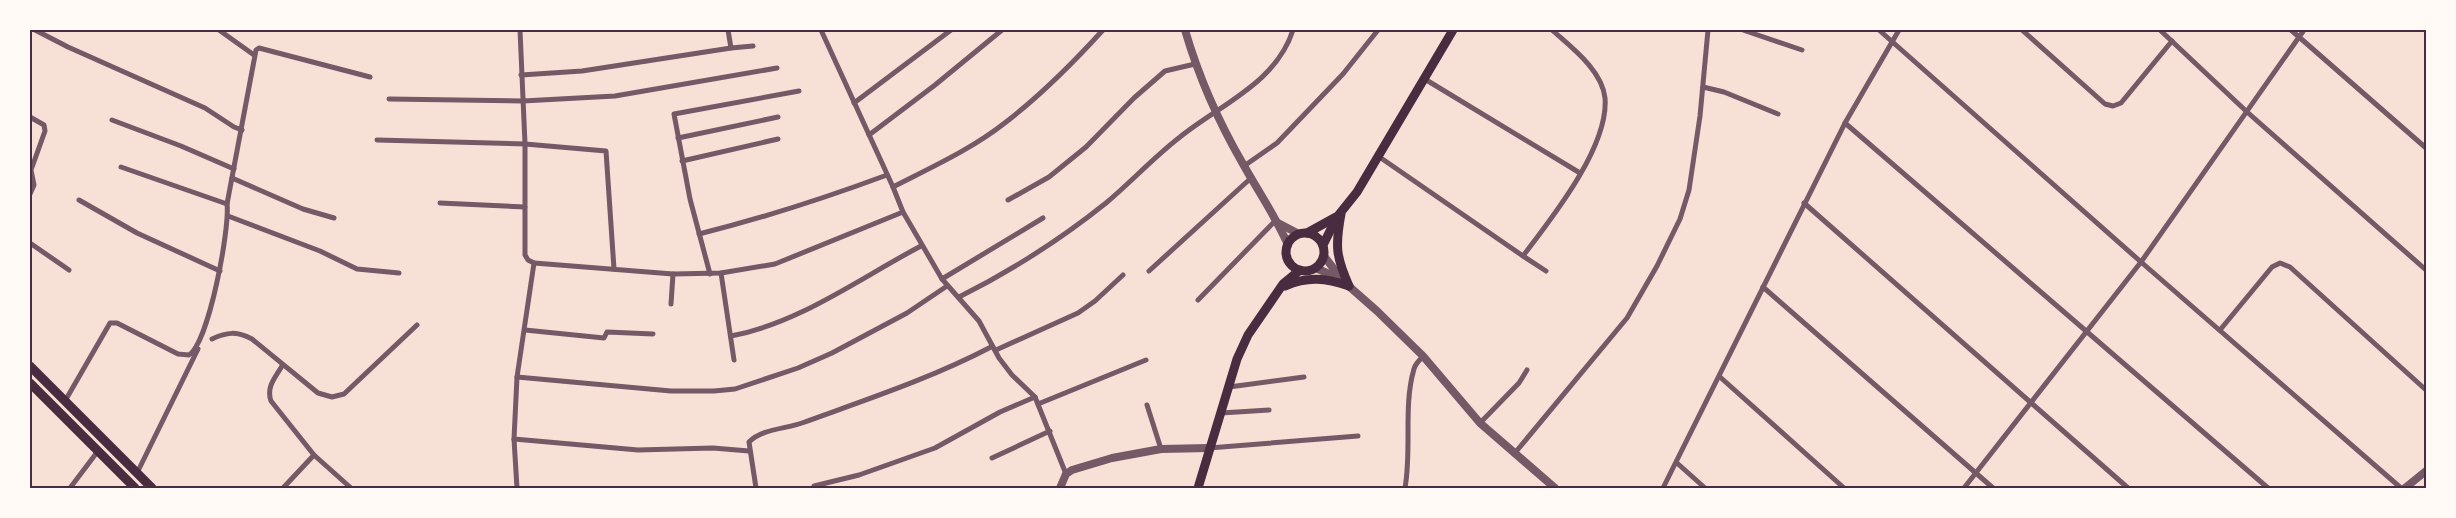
<svg xmlns="http://www.w3.org/2000/svg" width="2456" height="518" font-family="Montserrat,sans-serif">
  <style>
    .lines { fill: none; stroke-linecap: round; stroke-linejoin: round }
    .minor { stroke: #755966; stroke-width: 5 }
    .tertiary { stroke: #755966; stroke-width: 8 }
    .primary { stroke: #4a2c40; stroke-width: 9 }
    .neatline { fill: none; stroke: #4a2c40; stroke-width: 2 }
  </style>
  <rect width="100%" height="100%" fill="#f7e1d7"/>
  <g class="lines">
    <!-- minor -->
    <g class="minor">
      <path d="M35,30L68,47L205,108L234,127L242,130"/>
      <path d="M219,30L254,55"/>
      <path d="M821,30L893,187L903,212L942,279L979,321L999,358L1012,375L1035,397L1066,474"/>
      <path d="M1743,30L1802,50"/>
      <path d="M1879,30L2141,262L2401,488"/>
      <path d="M2022,30L2105,104L2113,106L2121,103L2172,41"/>
      <path d="M2160,30L2246,111L2426,270"/>
      <path d="M2291,30L2426,148"/>
      <path d="M731,48L753,46"/>
      <path d="M521,75L582,71L731,48L728,30"/>
      <path d="M1423,78L1580,173"/>
      <path d="M1703,87L1724,92L1778,114"/>
      <path d="M389,99L523,101L615,96L777,68"/>
      <path d="M854,103L951,30"/>
      <path d="M30,117L44,125L45,131L31,170L34,185L30,194"/>
      <path d="M112,120L181,146L234,169"/>
      <path d="M1845,123L2268,488"/>
      <path d="M869,135L935,85L1002,30"/>
      <path d="M678,138L778,117"/>
      <path d="M377,140L525,144L606,151L614,269"/>
      <path d="M1378,156L1523,256C1551,219 1609,147 1605,98C1602,70 1571,47 1552,30"/>
      <path d="M682,161L778,139"/>
      <path d="M1244,166L1277,143L1343,74L1378,30"/>
      <path d="M121,167L227,204"/>
      <path d="M232,178L303,209L334,218"/>
      <path d="M893,187C932,167 972,149 1006,122C1041,95 1073,63 1103,30"/>
      <path d="M79,200L137,233L220,271"/>
      <path d="M1008,200L1049,177L1086,147L1134,98L1165,71L1195,64"/>
      <path d="M440,203L525,207"/>
      <path d="M1804,203L2128,488"/>
      <path d="M228,216L320,251L357,269L399,273"/>
      <path d="M699,234C763,218 825,198 887,175"/>
      <path d="M30,243L69,270"/>
      <path d="M1523,256L1546,271"/>
      <path d="M534,263L673,274L721,273L775,264L903,212"/>
      <path d="M1149,271L1251,178"/>
      <path d="M721,273L734,360"/>
      <path d="M710,274L690,199L674,114L799,91"/>
      <path d="M942,279L1043,218"/>
      <path d="M1763,287L1993,488"/>
      <path d="M959,297C1011,271 1061,239 1106,203C1131,182 1154,157 1180,137C1221,104 1276,83 1293,30"/>
      <path d="M1198,300L1276,220"/>
      <path d="M671,304L673,274"/>
      <path d="M525,330L604,338L607,332L653,334"/>
      <path d="M2220,330L2272,267L2280,263L2290,267L2426,390"/>
      <path d="M731,336C800,323 860,278 921,246"/>
      <path d="M212,339C227,332 236,331 252,339L318,393L332,397L344,394L417,325"/>
      <path d="M996,350L1078,313L1095,301L1123,275"/>
      <path d="M282,366C275,378 266,387 271,401L314,455L351,488"/>
      <path d="M517,377L671,391H714L735,389L798,368L832,353L907,313L947,286"/>
      <path d="M1720,377L1844,488"/>
      <path d="M1229,387L1304,377"/>
      <path d="M65,401L110,323H117L178,354L189,355C209,342 230,228 227,204L256,50L259,48L370,77"/>
      <path d="M1038,404L1146,360"/>
      <path d="M1147,405L1161,449"/>
      <path d="M1221,413L1269,410"/>
      <path d="M1480,423L1519,383L1527,370"/>
      <path d="M514,439L638,450L713,448L749,451"/>
      <path d="M1209,448L1358,436"/>
      <path d="M1514,454L1627,318L1657,266L1680,219L1689,190L1700,116L1708,30"/>
      <path d="M992,458L1050,431"/>
      <path d="M1677,463L1705,488"/>
      <path d="M137,473L198,349"/>
      <path d="M814,486L859,475L935,448L1000,412L1035,397"/>
      <path d="M70,488L98,451"/>
      <path d="M283,488L314,455"/>
      <path d="M517,488L514,439L517,377L534,263L528,260L525,255V144L520,30"/>
      <path d="M756,488L749,442C761,429 785,429 802,423C865,400 932,378 991,347"/>
      <path d="M1405,488C1412,449 1403,406 1414,369C1415,364 1420,360 1423,356"/>
      <path d="M1663,488L1845,123L1899,30"/>
      <path d="M1964,488L2141,262L2304,30"/>
    </g>
    <!-- tertiary -->
    <g class="tertiary">
      <path d="M1185,30C1199,78 1218,121 1243,164C1258,191 1276,217 1288,245"/>
      <path d="M1278,223L1299,234"/>
      <path d="M1324,256L1343,281L1377,311L1423,356L1480,423L1555,488"/>
      <path d="M1316,268L1342,280"/>
      <path d="M1060,488L1066,474L1072,470L1112,458L1161,449L1209,448"/>
      <path d="M2405,488L2426,471"/>
    </g>
    <!-- primary -->
    <g class="primary">
      <path d="M1341,214C1335,246 1336,257 1349,286"/>
      <path d="M1307,233L1336,217"/>
      <circle cx="1305" cy="252" r="19"/>
      <path d="M1323,245L1337,217L1357,192L1453,30"/>
      <path d="M1285,286C1308,276 1326,278 1349,286"/>
      <path d="M30,366L152,488"/>
      <path d="M30,383L135,488"/>
      <path d="M1198,488L1237,359L1248,335L1283,284L1300,270"/>
    </g>
  </g>
  <!-- border -->
  <rect width="2456" height="518" fill="none" stroke="#fffaf5" stroke-width="62"/>
  <rect x="31" y="31" width="2394" height="456" class="neatline"/>
</svg>
